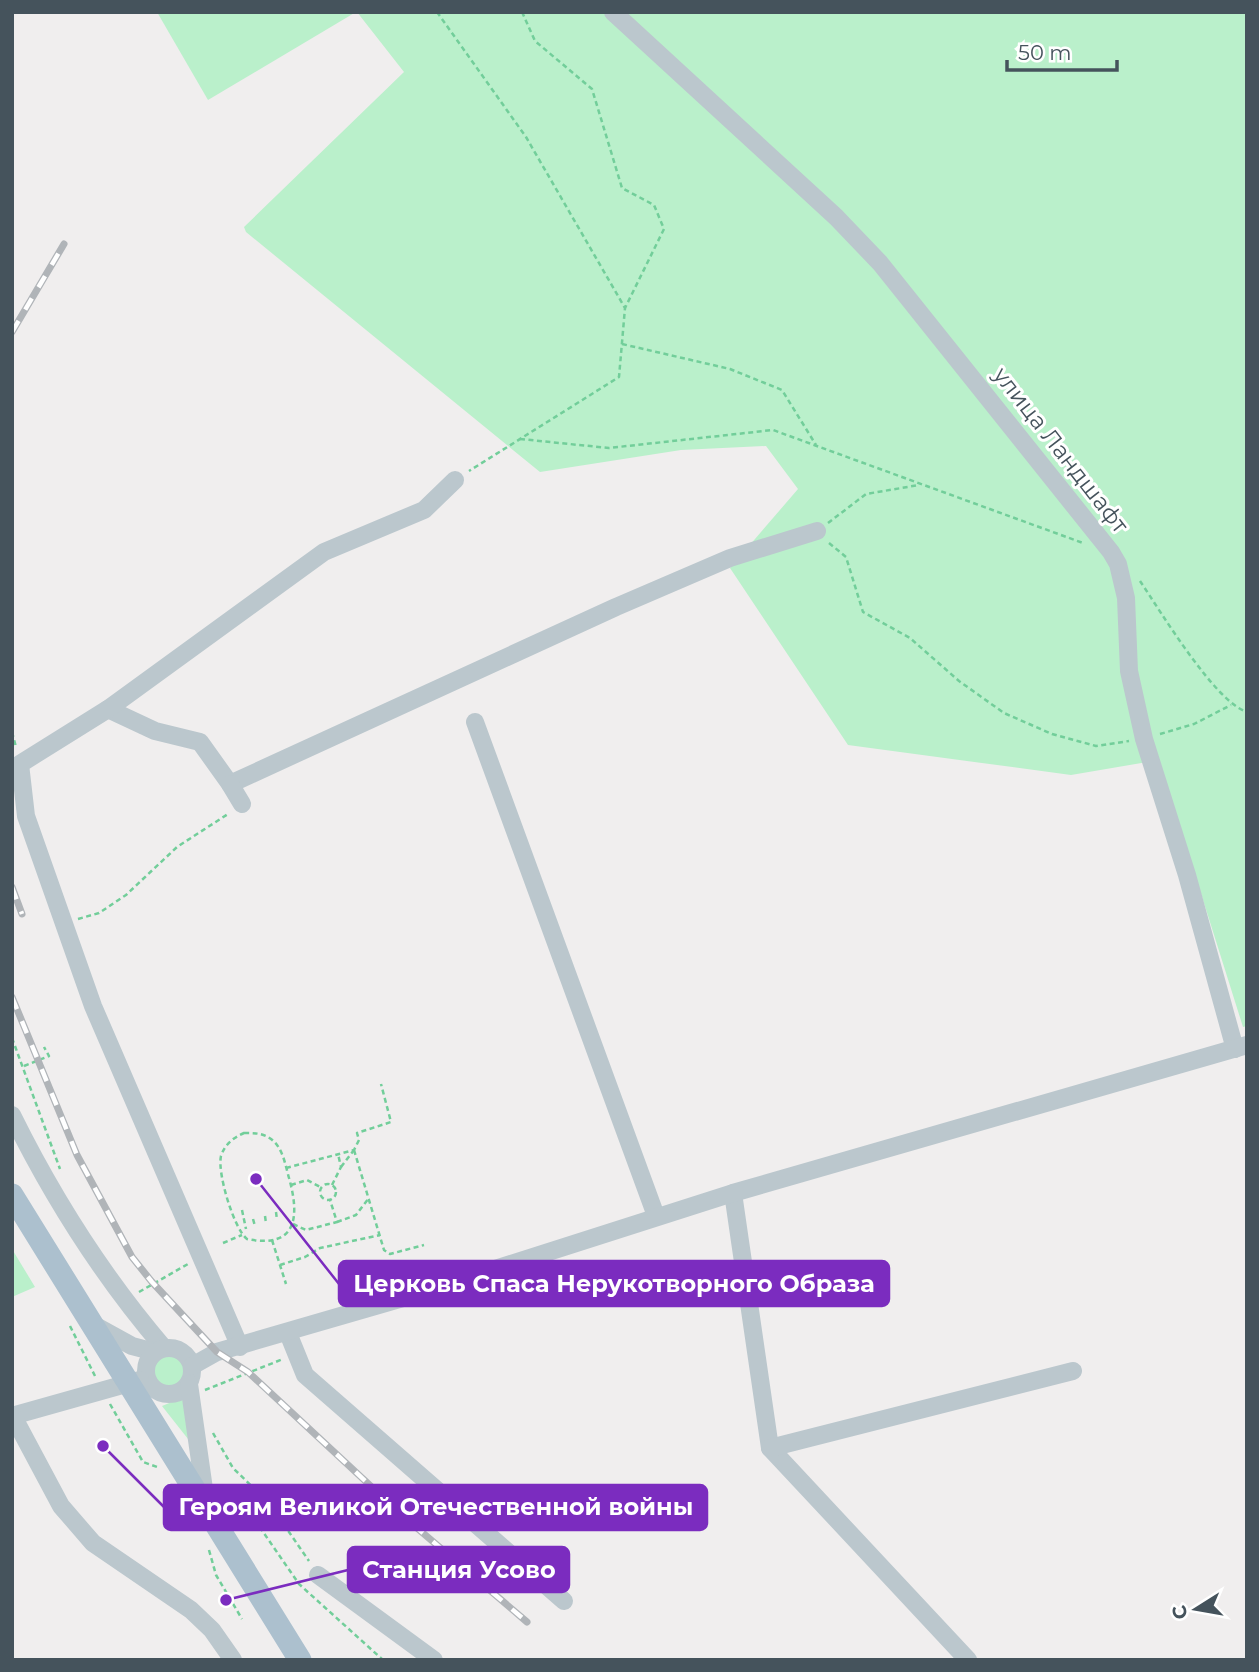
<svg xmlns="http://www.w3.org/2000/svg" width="1259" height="1672" font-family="Montserrat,sans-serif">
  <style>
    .green { fill: #baf0cb }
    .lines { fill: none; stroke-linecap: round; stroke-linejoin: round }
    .path { stroke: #72ce9a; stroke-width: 2.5; stroke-dasharray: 5 3.5; stroke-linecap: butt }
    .minor { stroke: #bbc7cd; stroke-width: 18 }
    .major { stroke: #acc0ce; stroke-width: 23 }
    .rail-casing { stroke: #b0b4b8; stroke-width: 7 }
    .rail { stroke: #fff; stroke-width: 4.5; stroke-dasharray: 13; stroke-linecap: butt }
    .labels { text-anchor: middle; stroke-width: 6; stroke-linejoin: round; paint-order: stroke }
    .street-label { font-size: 23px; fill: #45535c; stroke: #fff }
    .leader { fill: none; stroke: #7b2cbf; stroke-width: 2.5 }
    .callout-dot { fill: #7b2cbf; stroke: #fff; stroke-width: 2.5 }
    .callout { fill: #7b2cbf; stroke: #7b2cbf; stroke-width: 2.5 }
    .callout-label { font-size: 24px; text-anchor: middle; font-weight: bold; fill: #fff }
  </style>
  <rect width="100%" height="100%" fill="#f0eeee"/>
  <!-- green -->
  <g class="green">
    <path d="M157,12H356L208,100Z"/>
    <path d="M357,12H1247V1026L1243,1027L1159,760L1071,775L848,745L730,568L798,489L766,446L681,450L540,472L246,232L244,227L404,72Z"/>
    <path d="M12,1249L35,1287L12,1297Z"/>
    <circle cx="169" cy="1371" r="17"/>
    <path d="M184,1397L192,1444L162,1406Z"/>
  </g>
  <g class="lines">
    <!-- path -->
    <g class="path">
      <path d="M437,12L526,137L625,308L619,377L469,471"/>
      <path d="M522,12L535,41L592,89L622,188L654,205L664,229L625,308"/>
      <path d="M622,344L730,369L782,390L816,445"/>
      <path d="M520,439L609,448L773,430L1083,543"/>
      <path d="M828,523L866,494L919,485"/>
      <path d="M829,543L846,557L863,612L910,638L959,681L1004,713L1052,734L1096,746L1129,741"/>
      <path d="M1140,581C1161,612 1215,702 1247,712"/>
      <path d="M12,732L16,747"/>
      <path d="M1160,734L1194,724L1231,705"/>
      <path d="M78,919L99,913L126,895L177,847L228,814"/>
      <path d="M12,1038L60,1169"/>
      <path d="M24,1066L49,1056L44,1047"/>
      <path d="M244,1133C254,1133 263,1133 271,1139C283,1148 285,1164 289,1178C300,1217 297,1249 247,1239C234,1229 217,1173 221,1156C225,1144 233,1138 244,1133Z"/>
      <path d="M354,1150L384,1250L390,1254L424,1245"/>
      <path d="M341,1167L354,1150"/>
      <path d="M286,1168L354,1150L359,1140L357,1133L391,1122L381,1084"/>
      <circle cx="328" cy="1192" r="8"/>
      <path d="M291,1185L307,1180L322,1188"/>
      <path d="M332,1185L341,1167L338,1154"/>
      <path d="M242,1210L246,1229"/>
      <path d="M276,1212L277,1220"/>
      <path d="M265,1216L266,1223"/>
      <path d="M253,1219L255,1226"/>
      <path d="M337,1222L356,1215L369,1198"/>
      <path d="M293,1224L306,1230L337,1222L330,1200"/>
      <path d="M272,1240L286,1284"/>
      <path d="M223,1243L242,1235"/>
      <path d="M280,1265L305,1257L320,1248L380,1235"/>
      <path d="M139,1292L188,1264"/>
      <path d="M70,1326L95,1376"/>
      <path d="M205,1390L283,1359"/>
      <path d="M110,1404L143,1462L160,1468"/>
      <path d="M213,1433L233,1468L269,1503L237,1520"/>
      <path d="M269,1503L309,1561"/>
      <path d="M250,1513L299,1584L383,1660"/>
      <path d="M209,1550L216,1575L242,1619"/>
    </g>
    <!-- minor -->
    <g class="minor">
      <path d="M613,12L836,217L880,263L1111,552L1118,564L1126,598L1129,671L1144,739L1187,875L1235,1049"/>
      <path d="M108,709L155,731L200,742L230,784L616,607L730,558L817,531"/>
      <path d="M475,722L656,1216"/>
      <path d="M230,784L242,804"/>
      <path d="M12,1115C53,1198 104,1278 164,1348"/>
      <path d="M733,1193L770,1448L968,1660"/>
      <path d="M92,1324L132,1346L155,1352"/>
      <path d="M288,1333L305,1375L564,1601"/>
      <path d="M240,1347L93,1006L26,816L20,764L108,709L324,552L424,510L455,480"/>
      <circle cx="169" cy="1371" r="23"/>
      <path d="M192,1366L217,1352L420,1293L733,1193L1247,1045"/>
      <path d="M189,1384L206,1503"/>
      <path d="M12,1416L140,1380"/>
      <path d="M13,1416L61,1506L93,1543L191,1610L212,1630L233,1660"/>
      <path d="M770,1448L1073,1371"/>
      <path d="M318,1575L434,1660"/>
    </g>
    <!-- major -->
    <path class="major" d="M12,1195L300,1660"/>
    <defs>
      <g id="rail">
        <path d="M12,332L64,244"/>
        <path d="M12,887L22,914"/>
        <path d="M12,997L77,1155L132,1257L152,1282L217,1352L248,1372L403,1516L527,1622"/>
      </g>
    </defs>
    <!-- rail casing -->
    <use href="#rail" class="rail-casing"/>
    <!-- rail -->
    <use href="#rail" class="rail"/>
  </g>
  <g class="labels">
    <!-- street labels -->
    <g class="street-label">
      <text transform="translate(1061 450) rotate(52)" y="8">улица Ландшафт</text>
    </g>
  </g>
  <!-- callouts -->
  <path class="leader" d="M256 1179L339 1284M103 1446L164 1507M226 1600L348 1570"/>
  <g class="callout-dot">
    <circle cx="256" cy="1179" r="7"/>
    <circle cx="103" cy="1446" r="7"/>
    <circle cx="226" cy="1600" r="7"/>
  </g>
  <g class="callout">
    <rect x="339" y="1261" width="550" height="45" rx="7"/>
    <rect x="164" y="1485" width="543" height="45" rx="7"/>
    <rect x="348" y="1547" width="221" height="45" rx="7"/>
  </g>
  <g class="callout-label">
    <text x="614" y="1292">Церковь Спаса Нерукотворного Образа</text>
    <text x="436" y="1515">Героям Великой Отечественной войны</text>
    <text x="459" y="1578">Станция Усово</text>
  </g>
  <!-- border -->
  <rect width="1259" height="1672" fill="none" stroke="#45535c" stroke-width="28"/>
  <!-- north arrow -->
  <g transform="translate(1196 1609) rotate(259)" stroke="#ffffff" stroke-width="5" paint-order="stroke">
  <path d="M0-5L12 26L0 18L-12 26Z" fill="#45535c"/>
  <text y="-10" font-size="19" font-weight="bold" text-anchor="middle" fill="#45535c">С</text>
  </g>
  <!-- scale -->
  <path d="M1007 60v10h110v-10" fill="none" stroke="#45535c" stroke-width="3.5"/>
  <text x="1018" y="60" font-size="21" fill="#45535c" stroke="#ffffff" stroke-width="5" paint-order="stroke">50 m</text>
</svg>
